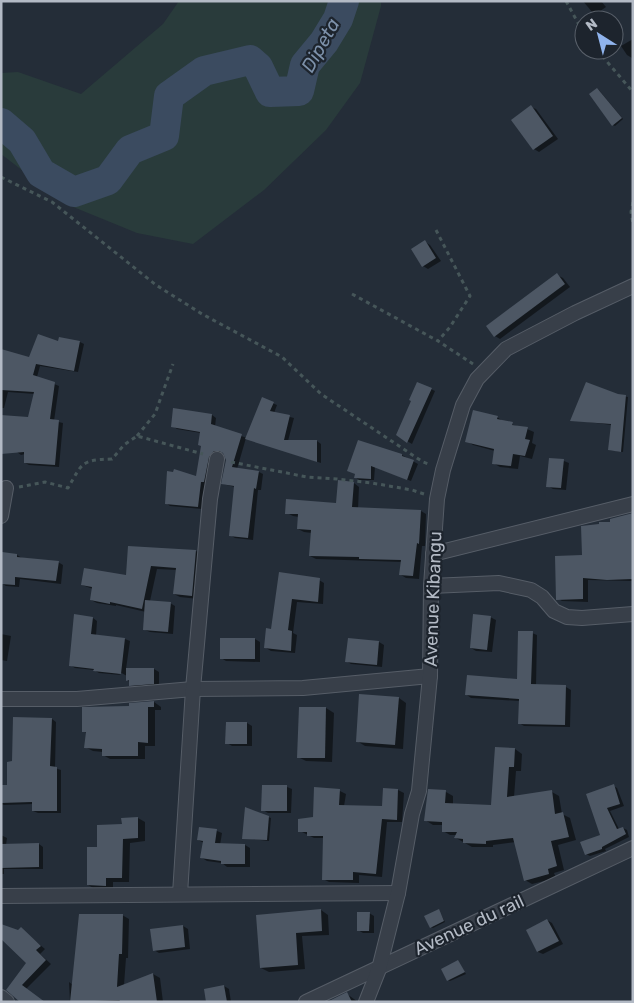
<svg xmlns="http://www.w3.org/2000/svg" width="634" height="1003" font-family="Rubik,sans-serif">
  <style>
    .green { fill: #293b3b }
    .shadow { fill: #0007 }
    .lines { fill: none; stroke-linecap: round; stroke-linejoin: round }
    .river { stroke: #3b4b60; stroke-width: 30 }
    .building { fill: #4d5764 }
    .street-casing { stroke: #565d67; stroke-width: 16 }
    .path { stroke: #465659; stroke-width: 3; stroke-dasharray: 4 4; stroke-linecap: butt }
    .street { stroke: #383f49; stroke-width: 14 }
    .labels { text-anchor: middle; stroke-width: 4.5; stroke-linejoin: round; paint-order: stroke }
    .street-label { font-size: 18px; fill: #b3bac5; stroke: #1d242d }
    .water-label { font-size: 19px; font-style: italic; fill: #7d91aa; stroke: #1d242d }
  </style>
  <rect width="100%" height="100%" fill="#242d38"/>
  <!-- green -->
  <path class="green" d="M179,1H381V6L360,83L326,130L264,190L193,244L137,233L66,204L1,154V73L18,72L81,94L163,24Z"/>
  <!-- shadow -->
  <g class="shadow">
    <path d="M583,1H601L606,7L596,14L592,12Z"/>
    <path d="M633,39V58H632L627,55L621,46Z"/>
    <path d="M598,89L623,119L615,126L613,125Z"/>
    <path d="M531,107L536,109L558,139L539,152L534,149L513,120Z"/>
    <path d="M425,242L430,245L441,261L428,269L423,266Z"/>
    <path d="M557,275L563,278L570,287L500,339L495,336Z"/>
    <path d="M59,342H80L84,344L78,372L40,366L37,377L59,386L54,421L63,423L59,467L29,465L25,463V454L21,455L17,452L29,419L35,394L8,392L4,408H1V350L30,358Z"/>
    <path d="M431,389L435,391L412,444L397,435Z"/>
    <path d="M617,395L628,397L623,452L609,450L612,425L572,420Z"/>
    <path d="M263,399L277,405L274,413L294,418L288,441H317L321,444V463L246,438L237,469L259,472L263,474L261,490H258L253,540L235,538L230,535L235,487L223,484L227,460L224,452L218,453L209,484L205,483L202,509L170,506L166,503L197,477L202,446L201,433L177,429L173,426L212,415L216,418L215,427L247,438Z"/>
    <path d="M497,417L504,422L527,429L534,432L532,443L536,445L532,459L520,456L518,469L500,467L493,463L495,451L473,445L467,441Z"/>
    <path d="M402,455L418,464L411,481L375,467L374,480H359L355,477L356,474L349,471Z"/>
    <path d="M550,459L564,461L569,463L566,490L553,489L548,486Z"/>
    <path d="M354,483L359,487L358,509L421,511L426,514L425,546H422L419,579L406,578L401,575L402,562L316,559L310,556L312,533L304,532L298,529L299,517L293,516L287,513L337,504Z"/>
    <path d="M633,514V581L588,580V602L562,601L557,598L584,557L611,524Z"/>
    <path d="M129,547L196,551L202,554L198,599L180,597L174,594L177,570L157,569L150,601L170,603L175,606L173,634L150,632L145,630L146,612L116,605V606L97,603L91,600L93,589L82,585L127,577Z"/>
    <path d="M17,555L22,558L58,562L63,565L61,584L20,579L19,587L6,586L1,583Z"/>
    <path d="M280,574L319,580L324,583L323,604L297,602L293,633L297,635L295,653L271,651L266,648L272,630Z"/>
    <path d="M490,617L496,620L492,652L476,651L471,648Z"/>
    <path d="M93,618L97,621L96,636L125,639L130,641L126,669H154L159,672V686L135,688L130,685L127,676L116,670L115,672L121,675L99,673L94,670L75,668L70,665Z"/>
    <path d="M532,633L537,635L536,686L566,687L571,690L570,727L524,726L519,723L520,701L471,698L467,695L518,680Z"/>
    <path d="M1,634L11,636L7,661L1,660Z"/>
    <path d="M222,639H255L260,642V662L226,661L221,658Z"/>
    <path d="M349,639L379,642L384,645L382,667L351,664L346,661Z"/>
    <path d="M399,698L406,703L403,749L365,746L357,741Z"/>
    <path d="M154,702L161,707V710H155V746H145V759H110L103,755V752L93,751L85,747L87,733L83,731L130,708Z"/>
    <path d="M301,708H326L334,713L332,762L306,761L298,757Z"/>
    <path d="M52,719L56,722L55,768L61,770V813H38L33,811V804L4,805L1,804V786H9L13,763Z"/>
    <path d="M247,723L252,726V746H232L227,743Z"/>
    <path d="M515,749L522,754L521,771H516L514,797L552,792L559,796L562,814L570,818L576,840L558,845L564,870L554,873L556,878L532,884L525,880L516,842L493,845V847H472L456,838L457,835H450L443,831V825H433L425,820L429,790L446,792L453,796V805L492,807Z"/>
    <path d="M613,786L617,788L624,806L610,811L619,829L623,828L627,830L629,837L605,849L606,851L590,856L586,854L601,836L587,795Z"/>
    <path d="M287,787L292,789L291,813H268L263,810Z"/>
    <path d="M398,790L404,793L402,822H387L382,877L359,875V883L329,882L323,879L324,838H314L300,831L340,791L346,794L344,806L383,807Z"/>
    <path d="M268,817L271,818L269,841L244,838Z"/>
    <path d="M138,818L145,822V841L130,843L129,882H113V889H95L88,885L98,848L123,825V819Z"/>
    <path d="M200,829L217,831L222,833L220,845H245L250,848V867H227L222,863L207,861L202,858L204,843L198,840Z"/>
    <path d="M1,835L7,838L6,845L39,844L43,847V869H4V874H1Z"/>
    <path d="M321,910L328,915L329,935L302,936L305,969L269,972L261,968L257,916Z"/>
    <path d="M439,911L445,922L433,928L431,927Z"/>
    <path d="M369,913L374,916V933H363L358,930Z"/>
    <path d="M122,915L129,919L128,958H126L124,985L153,974L160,978L163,1002H70L69,982L73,985Z"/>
    <path d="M547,920L552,923L563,944L543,954L538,952L527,931Z"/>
    <path d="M183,926L188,929L190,949L159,953L154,950Z"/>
    <path d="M27,934L45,949L40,954L51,964L26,989L8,990L28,963Z"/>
    <path d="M458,962L466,974L450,981L448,980Z"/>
    <path d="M224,986L229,989L231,1002H207Z"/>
    <path d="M347,994L358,1002H330Z"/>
  </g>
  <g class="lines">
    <!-- river -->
    <path class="river" d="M1,123L22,141L41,173L74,192L108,180L130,150L164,136L169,96L204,71L250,60L258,67L270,92L299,91L305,65L324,42L338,19L344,1"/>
  </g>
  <!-- building -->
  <g class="building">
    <path d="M597,88L622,118L612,126L589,94Z"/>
    <path d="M531,105L553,136L533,150L511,120Z"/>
    <path d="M425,240L436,258L422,267L411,249Z"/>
    <path d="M557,273L565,284L494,337L486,326Z"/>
    <path d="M38,334L58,341L59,337L80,341L74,371L36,364L33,375L55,382L50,419L59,420L55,465L24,463V452L1,454V415L28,417L34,392L1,390V349L29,357Z"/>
    <path d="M417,382L432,388L407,443L396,435L411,401L409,400Z"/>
    <path d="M586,382L618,394L626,395L621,452L608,450L611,424L570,421Z"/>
    <path d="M262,397L274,402L270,411L290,415L284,440H317V462L245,439Z"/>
    <path d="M173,408L212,414L211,424L242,434L232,467L259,471L256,489L254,488L248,538L229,536L234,486L221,484L226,460L223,453L219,451H214L209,457L204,482H201L198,507L165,504L167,471L173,472L174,469L196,476L201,446L198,445L200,432L171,427Z"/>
    <path d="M473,410L498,416L497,419L513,422L512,425L528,427L525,439L530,440L525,456L513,454L511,466L492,464L494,449L465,442Z"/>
    <path d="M358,440L402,454V456L414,460L407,480L371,466V479L354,478L355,474L347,471Z"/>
    <path d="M549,458L564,459L561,488L546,487Z"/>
    <path d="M338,480L354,482L352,507L421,510L419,544L417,543L413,576L399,575L401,560L359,559V557L309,556L311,530L297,529L298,514H285L286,499L336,503Z"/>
    <path d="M633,513V579L607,580L583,578V599L556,600L555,556L582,555L581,526L599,524V522H610V519Z"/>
    <path d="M128,546L196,550L192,596L173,594L176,568L151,566L142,609L110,602V604L90,600L92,587L81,585L84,568L126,575Z"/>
    <path d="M2,552L17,554V557L59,561L56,581L15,577V585L1,584Z"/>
    <path d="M279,572L320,578L318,602L292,599L288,630L292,631L291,651L264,648L266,628L271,629Z"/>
    <path d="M145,600L171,602L168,632L143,630Z"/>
    <path d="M74,614L93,617L91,634L125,638L121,674L93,671L94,669L69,666Z"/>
    <path d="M473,614L491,616L487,650L470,648Z"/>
    <path d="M518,631H533L531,684L566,685L565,725L518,724L519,699L465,695L467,675L517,679Z"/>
    <rect x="220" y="638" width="35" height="21"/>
    <path d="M348,638L379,641L377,665L345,662Z"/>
    <path d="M126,668H154V684L129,686V680L126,681Z"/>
    <path d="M359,694L399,697L395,745L356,742Z"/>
    <path d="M154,701V707H148V743L138,742V756H102V749L84,748L86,732H82V707L129,706V703Z"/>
    <path d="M299,707H326L325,758H297Z"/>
    <path d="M13,717L52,718L50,766L57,767V811H32V802L1,803V785H7V762L12,761Z"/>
    <path d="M226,722H247V744H225Z"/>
    <path d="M495,747L515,748L514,767H509L507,797L552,790L555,814L563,812L569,837L551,841L557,866L548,869L549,874L524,881L513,838L486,841V844L463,843V839L454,838L457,832H442V822L424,821L428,789L446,790L445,803L491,805Z"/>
    <path d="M614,784L620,804L607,808L617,829L623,827L626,834L602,847V849L585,855L580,842L600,835L586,794Z"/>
    <path d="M262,785H287V811H261Z"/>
    <path d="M314,787L340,789L339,805L382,806L383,788L398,789L397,820L382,819L376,874L353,872V880H322L323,836H307V832H298V819L313,817Z"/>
    <path d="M245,807L269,816L267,840L242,839Z"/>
    <path d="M138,817V838L123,839L122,878H106V886L87,885V847H97V825L122,824L121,818Z"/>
    <path d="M199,827L217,829L215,843L245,844V864H221V861L200,858L203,841L197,840Z"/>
    <path d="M39,843V867L1,868V844Z"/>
    <path d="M321,909L322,931L296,933L298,965L260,968L256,915Z"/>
    <path d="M439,909L444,921L430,928L424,916Z"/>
    <path d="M357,912H370L369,931H357Z"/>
    <path d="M79,914H123L122,954H119L117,987L153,973L157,1002H119L120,1000L70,1002Z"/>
    <path d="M547,919L559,941L537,952L526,930Z"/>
    <path d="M1,924L18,930L21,927L41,946L36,950L46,960L22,985L45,1002H20L6,990L26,963L1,939Z"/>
    <path d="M183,925L185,947L153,951L150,929Z"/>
    <path d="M458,960L465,972L447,981L441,969Z"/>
    <path d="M224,985L227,1002H206L204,989Z"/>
    <path d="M347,992L352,1002H327Z"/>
  </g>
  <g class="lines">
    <defs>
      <g id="street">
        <path d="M1,516L6,488"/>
        <path d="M433,554L633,504"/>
        <path d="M431,586L499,583L531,590L542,597L554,611L567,617L582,618L633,614"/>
        <path d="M1,699H77L193,689L303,688L430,676"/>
        <path d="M180,894L193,689L210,499L217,459"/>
        <path d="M1,896L398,893"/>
        <path d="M1,997L7,1002"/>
        <path d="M306,1002L633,848"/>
        <path d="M366,1002L379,969L398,893L412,814L419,791L430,676L431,586L437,499L443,470L463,405L477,379L506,349L575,313L633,286"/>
      </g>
    </defs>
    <!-- street casing -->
    <use href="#street" class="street-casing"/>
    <!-- path -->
    <g class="path">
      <path d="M566,1L584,34"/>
      <path d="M597,50L633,92"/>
      <path d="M1,177L52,202L156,285L202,314L282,357L321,394L423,462L431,465"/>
      <path d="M633,202L631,212L633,224"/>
      <path d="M436,230L470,296L450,327L438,341"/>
      <path d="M352,294L438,341L473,364"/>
      <path d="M137,436L155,414L173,364"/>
      <path d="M231,462L307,477L337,479L372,483L412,490L424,494"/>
      <path d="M19,487L45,482L68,488C83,462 81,460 112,459L124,445L137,436L203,454"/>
    </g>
    <!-- street -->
    <use href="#street" class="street"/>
  </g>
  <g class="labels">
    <!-- street labels -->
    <g class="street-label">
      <text transform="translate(433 599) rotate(-88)" y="6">Avenue Kibangu</text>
      <text transform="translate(469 925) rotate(-25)" y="6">Avenue du rail</text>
    </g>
    <!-- water labels -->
    <g class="water-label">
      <text transform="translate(320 45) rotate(-61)" y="7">Dipeta</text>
    </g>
  </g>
  <!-- border -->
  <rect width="634" height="1003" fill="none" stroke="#b3bac5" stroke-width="5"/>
  <!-- north arrow -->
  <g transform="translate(599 35) rotate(324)"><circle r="24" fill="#1d242d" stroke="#59606a"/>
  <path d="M0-4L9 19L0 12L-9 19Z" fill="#90b4ed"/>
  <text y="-8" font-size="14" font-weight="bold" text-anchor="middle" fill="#b3bac5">N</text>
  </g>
</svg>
